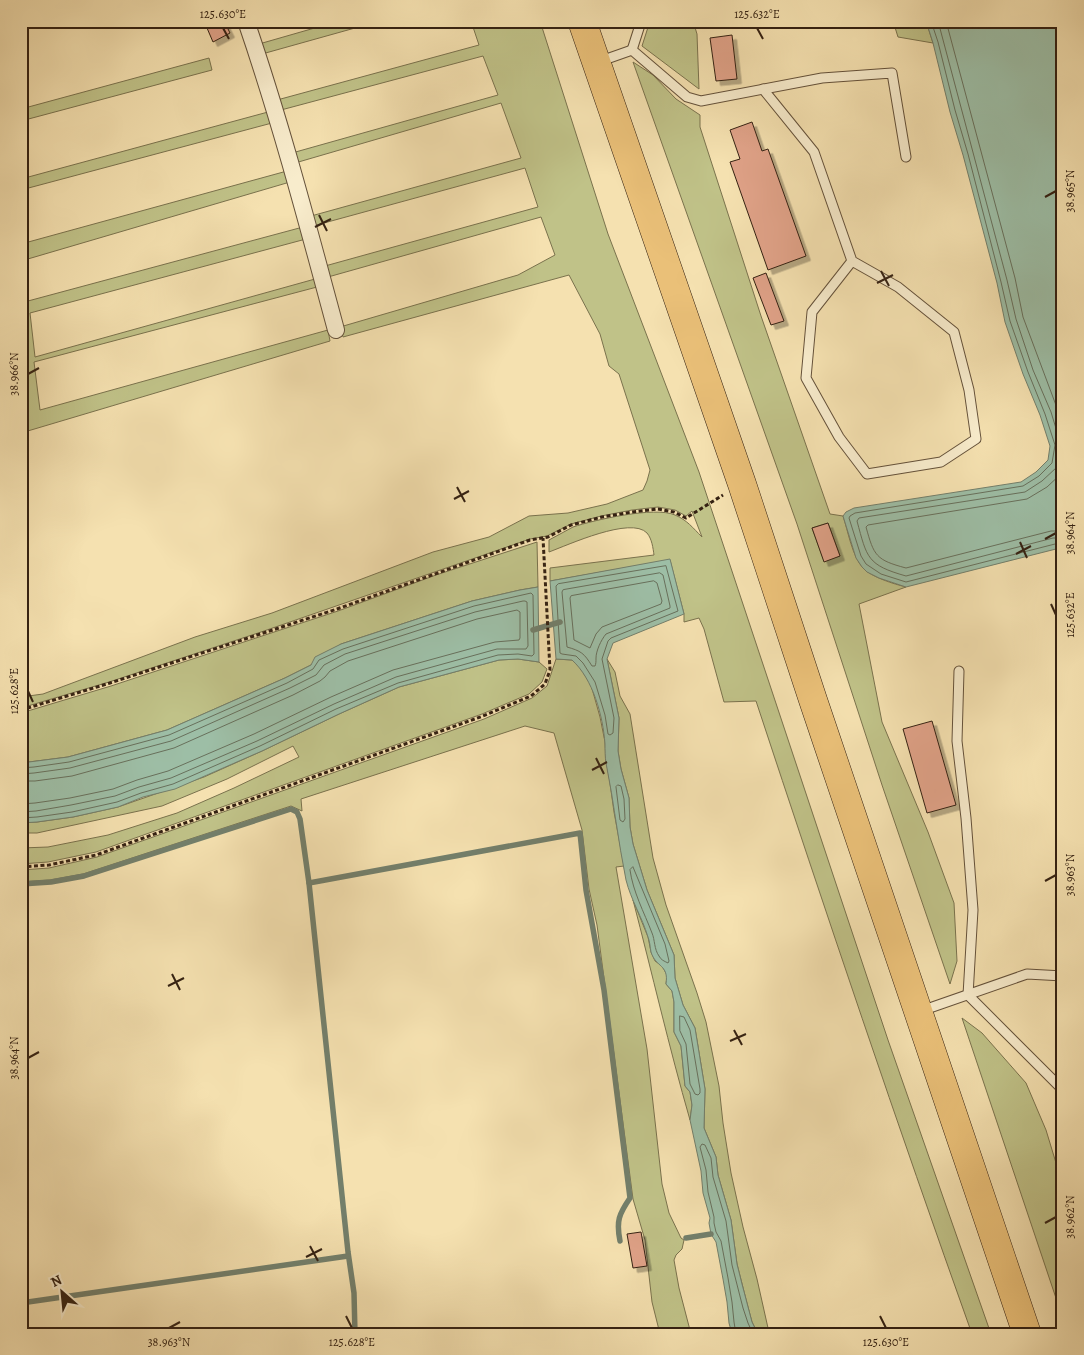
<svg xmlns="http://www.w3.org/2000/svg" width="1084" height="1355" font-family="Alegreya,serif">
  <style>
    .green { fill: #c0c288; stroke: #7a724d; fill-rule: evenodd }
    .water { fill: #9dbea6; stroke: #737f6b }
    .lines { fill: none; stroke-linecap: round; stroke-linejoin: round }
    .shore { stroke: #68705c; stroke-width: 1 }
    .stream { stroke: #737f6b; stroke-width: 5.5 }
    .building { fill: #e0a288; stroke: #342112; filter: url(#shadow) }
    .service-casing { stroke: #64513a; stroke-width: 11 }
    .minor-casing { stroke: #64513a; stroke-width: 18 }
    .trunk-casing { stroke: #342112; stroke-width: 29 }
    .path { stroke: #342112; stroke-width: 3; stroke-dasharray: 4 2.5; stroke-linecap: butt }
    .service { stroke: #f8eccc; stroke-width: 9 }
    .minor { stroke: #f8eccc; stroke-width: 16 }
    .trunk { stroke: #eac078; stroke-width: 28 }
    .ticks { fill: none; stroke: #342112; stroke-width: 2 }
    .neatline { fill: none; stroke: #342112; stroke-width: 2 }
    .ticks-label { font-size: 12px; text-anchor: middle; fill: #342112 }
  </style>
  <defs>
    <filter id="shadow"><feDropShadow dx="4.5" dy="4.5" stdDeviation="0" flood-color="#0004"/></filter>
  </defs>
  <rect width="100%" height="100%" fill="#f5e1b0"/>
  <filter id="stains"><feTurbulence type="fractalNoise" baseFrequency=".004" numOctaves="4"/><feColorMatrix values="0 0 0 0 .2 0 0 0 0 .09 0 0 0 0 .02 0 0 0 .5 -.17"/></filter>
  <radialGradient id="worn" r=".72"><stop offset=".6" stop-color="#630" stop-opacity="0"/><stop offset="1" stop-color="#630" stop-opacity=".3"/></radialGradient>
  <!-- green -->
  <g class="green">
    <path d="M339,21H380L262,54L259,44Z"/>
    <path d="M471,21H540L608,234L699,472L888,1040L991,1334H972C897,1124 826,913 756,701L724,702L704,629L699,618L684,622V614L670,560L550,581V568L654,555C653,548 652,539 647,533C631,516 568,545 549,552V540C557,536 565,531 573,527C594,520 655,506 675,515C687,520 693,528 702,537L692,511L686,516L675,510L658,507L632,510L601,516L571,524L547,536L530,539L261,632L109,682L21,708V697L43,694L195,637L272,613L433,552L489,537L529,516L568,513L607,504L643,490L647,481L650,470L619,374L609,366L600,334L569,275L343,337L340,327L518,275L555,255L541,217L328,277L325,266L538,207L525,168L313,226L311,216L521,158L501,103L295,163L292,153L498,95L483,56L281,110L277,100L479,45Z"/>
    <path d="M650,21H693L697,34L699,89L642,46Z"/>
    <path d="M893,21H926L933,43L898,37Z"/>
    <path d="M209,58L212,70L21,121V109Z"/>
    <path d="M633,62L653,75L676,99L700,115V127L761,316L830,514L843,516C848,531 852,556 863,568C871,577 894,584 906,587L859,604L882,722L928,832L954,903L957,961L950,984L882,785L797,524ZM828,523L840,556L824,561L812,528Z"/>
    <path d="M268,112L272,123L21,190V179Z"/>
    <path d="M287,171L290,182L21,261L28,301L303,227L306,239L30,313L35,357L315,279L317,287L34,362L40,410L328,330L330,341L21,433V244Z"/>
    <path d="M537,542L538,587L520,590L472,601L341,644L311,665L285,678L167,730L68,757L21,763V713L111,686L262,636L338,611L436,575Z"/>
    <path d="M518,659L539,662L547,669L542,682L529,694L482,714L96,852L48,862L21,864V848L48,847L108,835L177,813L234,788L299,757L293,746L227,779L162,806L37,833H21V823L37,822L73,817L118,807L204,777L262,751L339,714L399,687L499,660Z"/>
    <path d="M556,659L572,660L579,666L591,685L600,717L605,742L606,761L609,776L614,812L624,866L616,867L647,1049L662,1184L669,1213L681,1238L684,1240L682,1249L676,1255L674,1260L679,1288L691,1334H660L652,1302L645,1240L633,1199L597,925L589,889L582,830L554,733L525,726L301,799L302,811L291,806L83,874L50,880L21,882V870L49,868L97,857L484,719L532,698L547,686Z"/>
    <path d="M607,659L615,672L620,696L630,714L653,858L666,905L697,993L706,1022L719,1086L723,1123L731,1173L743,1227L757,1279L768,1328L770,1334H758L752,1322L748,1307L737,1264L731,1220L718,1175L716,1157L704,1128L705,1089L695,1028L683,1005L675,978L674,955L647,890L633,844L630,827L629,798L621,769L618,751L619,718Z"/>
    <path d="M633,900L648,937L651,952L655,961L662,966L667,975L666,984L672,991L674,1002V1032L681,1046L685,1086L690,1092L692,1105L690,1120C669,1047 652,973 633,900Z"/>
    <path d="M962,1018L982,1033L1026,1083L1046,1130L1063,1186V1319Z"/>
  </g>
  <!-- water -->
  <g class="water">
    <path d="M926,21H1063V550L1056,549L906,587L879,578L867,572L862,567L856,558L843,516L846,512L854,508L1021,482L1036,472L1048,460L1050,446L1040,415L1023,374L1005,322L997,283L963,155L950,112L933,43Z"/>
    <path d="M670,559L684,614L613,643L607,659L619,718L618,751L621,769L629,798L630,827L633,844L647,890L674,955L675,978L683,1005L695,1028L705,1089L704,1128L716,1157L718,1175L731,1220L737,1264L742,1284L752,1322L758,1334H732L729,1323L727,1302L723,1279L716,1242L711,1234L709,1223L710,1218L703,1193L701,1171L690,1120L692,1105L690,1092L685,1086L681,1046L674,1032V1002L672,991L666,984C669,964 656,968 651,952C650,947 650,942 648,937C642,917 631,900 626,880C618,841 614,802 606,763C605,757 605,750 605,744C603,716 593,679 572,660L556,659L550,581Z"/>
    <path d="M538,587L539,662L518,659L499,660L399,687L339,714L262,751L175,789L143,797L118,807L73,817L37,822L21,823V763L68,757L167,730L285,678L311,665L315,657L341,644L472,601L520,590Z"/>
  </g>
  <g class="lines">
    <!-- shore -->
    <g class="shore">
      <path d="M931,21L938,42L955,110L968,154L1001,282L1010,321L1028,372L1045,414L1055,445L1052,463L1039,476L1023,486L855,513L850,516L849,518L861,556L866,564L881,574L906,582L1055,544L1063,545"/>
      <path d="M938,21L1007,280L1016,319L1033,370L1051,412L1061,445L1059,462L1057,467L1042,481L1025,492L859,518L857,521C867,558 867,565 906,576L1053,538H1063"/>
      <path d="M946,21L1015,278L1023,317L1063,424"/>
      <path d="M1063,472L1047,487L1027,499L868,525L866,527C874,556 876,560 906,568L1051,531H1063"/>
      <path d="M666,566L678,611L611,638L608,641L602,659L614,718L613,733L610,735L608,734L605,715L595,682L583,663L576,656L562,654L560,653L556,586L558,584Z"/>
      <path d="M660,573L663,575L670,606V608L606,634C601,640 596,651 596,658C596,661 596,664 595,666H592C584,653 581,651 567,647L562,592L563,590Z"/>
      <path d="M654,581L657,583L662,601L661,604L602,627L596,634L590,648L574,640L570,598L571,596Z"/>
      <path d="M21,768L34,767L69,762L169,735L287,683L313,669L319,660L343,649L474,606L531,593L533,595L534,654L532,656L518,654L498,655L398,683L336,709L260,746L173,784L141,793L117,802L72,812L37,817L21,818"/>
      <path d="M21,774L34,773L70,768L171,741L290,688L316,675L324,665L345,654L475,612L523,601H525L527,602L528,646L526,649H497L396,677L334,704L257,741L171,778L139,787L115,796L71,805L36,811L21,812"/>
      <path d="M21,781H35L72,776L174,748L293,695L320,681L325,677L330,671L348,661L477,619L517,610L520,612V638L519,640L495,642L393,670L331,697L254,734L168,771L137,780L113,789L70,798L35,803L21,804"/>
      <path d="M618,785L621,786L624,799L625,819L623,822L620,820L616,787Z"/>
      <path d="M633,867L665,944L669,961L668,963C664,961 661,960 659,956C654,949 655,940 652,933C644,912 633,892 630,870Z"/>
      <path d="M680,1016L684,1017L690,1030L700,1089V1093L698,1095L695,1094L690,1084L686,1044L680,1031Z"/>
      <path d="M736,1334L734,1322L732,1302L728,1278L721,1241L716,1232L714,1223V1217L708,1192L706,1170L700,1147L702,1144L705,1145L711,1158L713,1177L726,1221L732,1265L743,1308L748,1323L753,1334"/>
    </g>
    <!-- stream -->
    <g class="stream">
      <path d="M533,630L560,622"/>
      <path d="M309,883L580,833L586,890L604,990L630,1198C619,1214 616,1221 620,1241"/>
      <path d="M21,884L51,882L84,876L291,809L297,812L300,819L309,883L348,1252L354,1293L355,1334"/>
      <path d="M686,1238L711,1234"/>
      <path d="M21,1303L348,1256"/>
    </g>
  </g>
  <!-- building -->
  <g class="building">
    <path d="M204,21H224L230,33L213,42Z"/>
    <path d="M732,35L737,79L716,81L710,38Z"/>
    <path d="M752,122L762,151L768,149L806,256L768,270L730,162L740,159L730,130Z"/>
    <path d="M766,273L784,321L771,325L753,278Z"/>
    <path d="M828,523L840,556L824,562L812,528Z"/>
    <path d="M932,721L956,805L927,813L903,729Z"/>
    <path d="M641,1232L647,1266L633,1268L627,1234Z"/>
  </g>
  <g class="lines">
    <defs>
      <g id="service">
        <path d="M632,50L640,25L639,21"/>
        <path d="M598,62L632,50L687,97L701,101L822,78L892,73L906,157"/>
        <path d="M763,89L814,152L852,261L812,312L806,378L839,437L867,474L941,462L976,439L969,390L954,332L898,287L852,261"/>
        <path d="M959,671L957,741L966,818L973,910L968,995L1063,1090"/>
        <path d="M921,1011L1027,974L1063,976"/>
      </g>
      <path id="minor" d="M246,21C281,123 308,226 336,330"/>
      <path id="trunk" d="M582,21L742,484L813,700L1027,1334"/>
    </defs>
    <!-- service casing -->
    <use href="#service" class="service-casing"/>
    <!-- minor casing -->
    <use href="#minor" class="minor-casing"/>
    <!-- trunk casing -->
    <use href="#trunk" class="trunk-casing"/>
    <!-- path -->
    <g class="path">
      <path d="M21,710L110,683L337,609L530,540L548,537L571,525L602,517L632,512L658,509L674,512L686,518L723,495"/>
      <path d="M21,867L49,865L96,855L483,716L531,696L545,684L550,670L543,538"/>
    </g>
    <!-- service -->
    <use href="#service" class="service"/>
    <!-- minor -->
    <use href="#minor" class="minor"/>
    <!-- trunk -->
    <use href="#trunk" class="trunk"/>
  </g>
  <!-- ticks -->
  <path class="ticks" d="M223,28L229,39M757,28L763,39M1045,197L1056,191M319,215L327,231M315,227L331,219M881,271L889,286M877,283L893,275M28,374L39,368M457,487L465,502M454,499L469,491M1045,539L1056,533M1020,542L1027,558M1016,554L1031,546M1051,604L1056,615M28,691L33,702M596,758L604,774M592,770L607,762M1045,881L1056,875M172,974L180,990M168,986L184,978M734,1030L742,1045M730,1041L746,1034M28,1058L39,1052M1045,1223L1056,1217M310,1246L318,1261M306,1257L322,1249M346,1316L352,1328M880,1316L886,1328M169,1328L180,1322"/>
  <!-- margin -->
  <rect width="1084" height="1355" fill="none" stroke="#f5e1b0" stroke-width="55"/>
  <!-- north arrow -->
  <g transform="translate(62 1292) rotate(333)" stroke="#f8eccc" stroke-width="4" paint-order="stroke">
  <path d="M0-4L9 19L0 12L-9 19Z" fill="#342112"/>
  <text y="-8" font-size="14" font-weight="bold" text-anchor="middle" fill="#342112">N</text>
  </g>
  <rect x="28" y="28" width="1028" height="1300" class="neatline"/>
  <g class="ticks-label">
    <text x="223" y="18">125.630°E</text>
    <text x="757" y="18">125.632°E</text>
    <text transform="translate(1070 191) rotate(-90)" y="4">38.965°N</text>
    <text transform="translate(14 374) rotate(-90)" y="4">38.966°N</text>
    <text transform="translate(1070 533) rotate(-90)" y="4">38.964°N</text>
    <text transform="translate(1070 615) rotate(-90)" y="4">125.632°E</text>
    <text transform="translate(14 691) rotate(-90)" y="4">125.628°E</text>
    <text transform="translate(1070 875) rotate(-90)" y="4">38.963°N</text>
    <text transform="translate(14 1058) rotate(-90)" y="4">38.964°N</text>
    <text transform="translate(1070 1217) rotate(-90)" y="4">38.962°N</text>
    <text x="169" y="1346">38.963°N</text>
    <text x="352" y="1346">125.628°E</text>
    <text x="886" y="1346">125.630°E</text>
  </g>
  <rect width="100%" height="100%" filter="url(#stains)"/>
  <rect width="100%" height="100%" fill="url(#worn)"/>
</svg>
